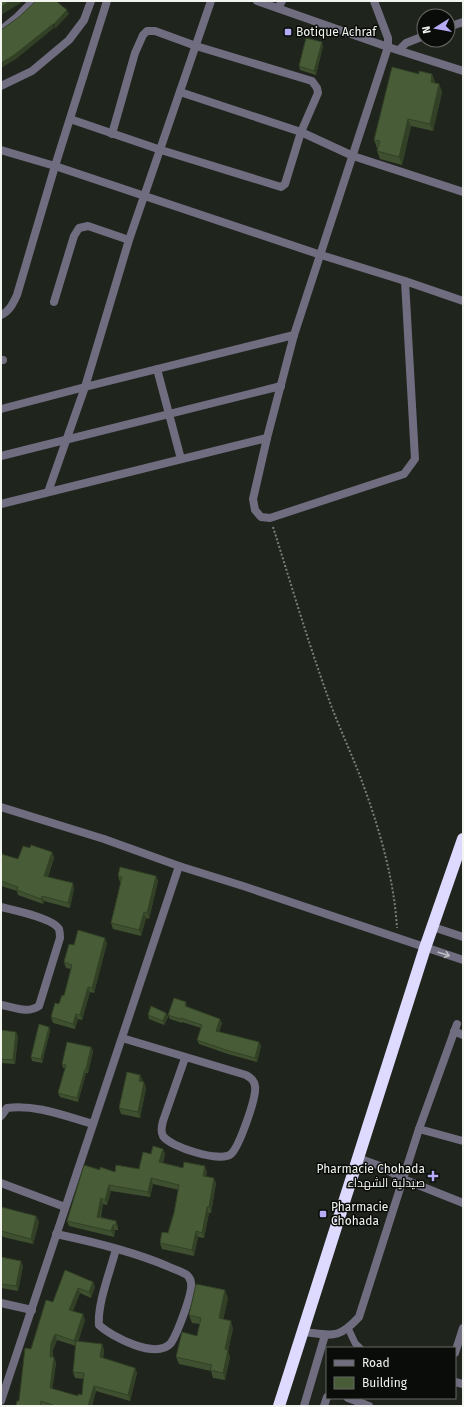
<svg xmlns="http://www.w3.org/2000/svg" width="464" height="1407" font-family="'Fira Sans',Cairo,sans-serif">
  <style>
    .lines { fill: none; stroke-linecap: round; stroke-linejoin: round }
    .path { stroke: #7b7f79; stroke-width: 2; stroke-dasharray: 2 2; stroke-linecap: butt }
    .lane { stroke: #706d80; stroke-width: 7 }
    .street { stroke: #706d80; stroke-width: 8 }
    .highway { stroke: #ded9ff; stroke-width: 12 }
    .wall { fill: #3e502f; fill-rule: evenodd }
    .shaded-wall { fill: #324126 }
    .building { fill: #485d37; stroke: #324126 }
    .oneway { stroke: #bdbec3 }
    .poi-dot { fill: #b7abf8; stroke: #0a0c09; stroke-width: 1.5 }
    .labels { text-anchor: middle; stroke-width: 3; stroke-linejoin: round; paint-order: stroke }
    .poi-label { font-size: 12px; fill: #f1f4ef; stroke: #0a0c09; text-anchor: start }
  </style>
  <rect width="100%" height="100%" fill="#1f241c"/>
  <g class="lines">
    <!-- path -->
    <path class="path" d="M273,527C292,587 310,649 332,708C341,731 351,753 360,776C378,824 394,877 397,928"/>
    <!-- lane -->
    <path class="lane" d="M348,1328L355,1343L360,1348"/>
    <!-- street -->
    <g class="street">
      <path d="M257,1L388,47L463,71"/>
      <path d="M374,1L388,38V47L294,335L267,438L253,499L255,510L261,517L270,518L404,474L415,459L405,281L463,301"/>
      <path d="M278,8L282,1"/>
      <path d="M448,27L463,22"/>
      <path d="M1,30L17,17L33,1"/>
      <path d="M399,50L406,43L424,36"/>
      <path d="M1,86L32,71L69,40L84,20L91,1"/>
      <path d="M70,119L161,150L281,187L285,184L301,132L180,92"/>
      <path d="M112,134L135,53L143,35L147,31H155L196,46L312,81L317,88L318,93L301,132L353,156L463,192"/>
      <path d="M1,150L55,166L321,255L405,281"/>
      <path d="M54,302L74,236L79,228L88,226L129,240"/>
      <path d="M1,315C10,311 13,303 17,295L55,166L107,1"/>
      <path d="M1,360H3"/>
      <path d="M157,369L181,459"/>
      <path d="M1,409L85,387L294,335"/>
      <path d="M1,456L281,386"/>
      <path d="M48,492L85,387L129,240L211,1"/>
      <path d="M1,504L267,438"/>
      <path d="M1,807L104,839L179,866L243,886L463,960"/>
      <path d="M1,907C13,910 53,918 59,929C60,932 60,935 60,938L39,1006C27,1014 14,1007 1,1005"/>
      <path d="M433,927L463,937"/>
      <path d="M454,1031L463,1035"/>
      <path d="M122,1038L246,1075C251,1078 254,1080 255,1086C257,1097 239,1147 231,1154C221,1163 170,1147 163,1136C160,1131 162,1126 163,1121L185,1058"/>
      <path d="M1,1116L7,1108C35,1104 65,1116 93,1124"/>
      <path d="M419,1129L463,1141"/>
      <path d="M358,1158L380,1166L403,1179L463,1203"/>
      <path d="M1,1183L65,1207"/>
      <path d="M56,1234C94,1242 132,1251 167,1266C173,1269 182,1271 187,1275C189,1277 191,1281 191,1283C193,1293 177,1334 171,1343C156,1360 112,1337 99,1325C97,1304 111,1269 116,1249"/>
      <path d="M1,1303L32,1310"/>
      <path d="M303,1332C332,1335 338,1340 359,1317L419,1129L457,1024"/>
      <path d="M455,1353L463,1328"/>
      <path d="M455,1382L463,1384"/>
      <path d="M348,1398L369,1406"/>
      <path d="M1,1401L179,866"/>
      <path d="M304,1406L325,1335"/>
      <path d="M324,1406L327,1397"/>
    </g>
    <!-- highway -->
    <path class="highway" d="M279,1406L425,948L463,839"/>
  </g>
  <!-- wall -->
  <g class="wall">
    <path d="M323,46L316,75L300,70L299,66Z"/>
    <path d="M419,74H432L435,83L439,84L442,92L433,131L411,126L402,165L380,159L377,151L378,148H377L374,140Z"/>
    <path d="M30,848L52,852L54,858L48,877L74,888L70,908L44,901L43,904L18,895L17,891L1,886V854L18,859Z"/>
    <path d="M118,876H156L158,881L149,919L146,918L141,936L113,929L111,923L121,883L120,882Z"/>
    <path d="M107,943L94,993L90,992L82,1020L78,1019L75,1029L53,1023L51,1017L64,996L71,969L66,968L64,962L74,945Z"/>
    <path d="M187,1006V1007L222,1023L219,1032L259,1042L261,1046L257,1062L228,1054L199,1044L197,1040L201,1028L182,1022V1023L170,1019L168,1015Z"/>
    <path d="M166,1013L168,1017L164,1025L149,1019L148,1015Z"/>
    <path d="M49,1027L50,1031L42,1063L32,1061L31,1057Z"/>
    <path d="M1,1030L18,1036L15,1064L1,1063Z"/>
    <path d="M91,1047L93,1051L88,1073H86L78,1102L60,1097L58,1093L65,1068H63L62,1064Z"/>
    <path d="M140,1075L142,1081L146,1088L140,1118L121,1114L119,1108Z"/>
    <path d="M163,1149L165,1154L163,1163L183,1168L207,1172L206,1176L216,1183L211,1213H209L204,1238L198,1237L194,1256L162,1249L160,1243L168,1233L174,1213L179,1190L153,1184L150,1197L111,1191L107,1205L103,1204L101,1217L116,1221L118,1227V1230H115L114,1237L69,1226L67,1221L100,1170L115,1172L139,1169L151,1154Z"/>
    <path d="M1,1207L36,1216L39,1222L33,1244L3,1237L1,1233Z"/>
    <path d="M1,1257L23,1266L18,1291L1,1288Z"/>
    <path d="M65,1270L93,1282L95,1287L91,1298L80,1293L73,1311L85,1320L78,1342L102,1344L104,1350L103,1358L135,1368L137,1373L130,1401L96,1391L92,1406H16L19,1401L31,1349L53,1302ZM57,1340L76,1346L73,1372L75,1378L84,1379L82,1395L78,1396L52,1389L56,1363L53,1357V1350Z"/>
    <path d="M228,1298L223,1319L233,1328L228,1352L230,1357L225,1380L213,1378L211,1371L179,1364L176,1357L197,1336L200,1324L192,1323L189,1315Z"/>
  </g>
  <!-- shaded-wall -->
  <g class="shaded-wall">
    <path d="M10,1H24L1,15V7Z"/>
    <path d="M67,10L69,14L55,29L54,24Z"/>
    <path d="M53,24L54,28L16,59L1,68V63Z"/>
    <path d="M322,42L323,46L316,75L314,71Z"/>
    <path d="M432,74L435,82L433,89L431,82Z"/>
    <path d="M439,84L442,92L433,131L430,124Z"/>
    <path d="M408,119L411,126L402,165L399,157Z"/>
    <path d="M52,852L54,858L46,881L44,876Z"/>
    <path d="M156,876L158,881L149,919L147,913Z"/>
    <path d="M73,883L74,888L70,908L68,903Z"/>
    <path d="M42,896L44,901L43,904L41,899Z"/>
    <path d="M144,912L146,918L141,936L139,930Z"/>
    <path d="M105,938L107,943L94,993L92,988Z"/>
    <path d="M88,987L90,992L82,1020L80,1015Z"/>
    <path d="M186,1002L187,1006L186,1010L185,1006Z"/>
    <path d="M166,1013L168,1017L164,1025L163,1021Z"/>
    <path d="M76,1014L78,1019L75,1029L73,1024Z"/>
    <path d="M220,1019L222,1023L218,1035L216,1031Z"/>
    <path d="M49,1027L50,1031L42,1063L41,1059Z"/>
    <path d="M16,1032L18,1036L15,1064L13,1060Z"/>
    <path d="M259,1042L261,1046L257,1062L255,1058Z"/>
    <path d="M91,1047L93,1051L88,1073L86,1069Z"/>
    <path d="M85,1069L86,1073L78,1102L77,1098Z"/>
    <path d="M140,1075L143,1081L141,1087L139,1081Z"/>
    <path d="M144,1082L146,1088L140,1118L138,1112Z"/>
    <path d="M163,1149L165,1154L162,1168L159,1162Z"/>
    <path d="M205,1166L207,1172L205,1181L203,1176Z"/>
    <path d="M151,1178L153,1184L150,1197L148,1192Z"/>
    <path d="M214,1178L216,1183L211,1213L209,1207Z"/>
    <path d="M109,1185L111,1191L107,1205L105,1200Z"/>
    <path d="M101,1198L103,1204L99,1222L97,1217Z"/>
    <path d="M207,1207L209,1213L204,1238L202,1233Z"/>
    <path d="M36,1216L39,1222L33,1244L31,1239Z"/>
    <path d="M116,1221L118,1227V1230L116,1225Z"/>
    <path d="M113,1225L115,1230L114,1237L111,1231Z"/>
    <path d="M196,1231L198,1237L194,1256L192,1250Z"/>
    <path d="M21,1261L23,1266L18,1291L16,1286Z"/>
    <path d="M93,1282L95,1287L91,1298L89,1292Z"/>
    <path d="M78,1288L80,1293L71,1316L69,1310Z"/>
    <path d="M225,1290L228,1298L222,1326L219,1318Z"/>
    <path d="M83,1314L85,1320L76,1346L74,1341Z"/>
    <path d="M231,1321L233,1328L228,1352L230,1357L225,1380L223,1373L225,1349Z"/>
    <path d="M55,1334L57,1340L53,1350L52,1362L50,1357L51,1344Z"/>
    <path d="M102,1344L104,1350L103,1363L100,1357Z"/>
    <path d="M54,1357L56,1363L52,1393L50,1388Z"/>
    <path d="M135,1368L137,1373L130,1401L128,1395Z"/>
    <path d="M94,1386L96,1391L92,1406H88Z"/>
  </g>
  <!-- building -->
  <g class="building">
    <path d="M1,1H10L1,7Z"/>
    <path d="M36,1H56L67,10L54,24H53L14,55L1,63V30L19,17Z"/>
    <path d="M306,38L322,42L314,71L299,66Z"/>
    <path d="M392,67L419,74V71L432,74L431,82L439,84L430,124L408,119L399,157L377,151L380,141L374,140Z"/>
    <path d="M31,845L52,852L44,876L73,883L68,903L42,896L41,899L17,890L18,887L1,881V854L18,859L23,846L30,848Z"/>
    <path d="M120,867L156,876L147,913L144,912L139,930L111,923L122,877L118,876Z"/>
    <path d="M78,930L105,938L92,988L88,987L80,1015L76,1014L73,1024L51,1017L55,1003L59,1004L62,995L64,996L72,965L64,962L69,944L74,945Z"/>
    <path d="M174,998L186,1002L185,1006L220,1019L216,1031L259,1042L255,1058L226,1050L197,1040L202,1025L181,1018L180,1019L168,1015Z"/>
    <path d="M151,1006L166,1013L163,1021L148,1015Z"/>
    <path d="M39,1024L49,1027L41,1059L31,1057Z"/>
    <path d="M1,1030L16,1032L13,1060L1,1059Z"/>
    <path d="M67,1042L91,1047L86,1069H85L77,1098L58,1093L66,1065L62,1064Z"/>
    <path d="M127,1072L140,1075L139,1081L144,1082L138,1112L119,1108Z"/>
    <path d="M153,1146L163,1149L159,1162L183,1168L184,1162L205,1166L203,1176L214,1178L209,1207H207L202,1233L196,1231L192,1250L160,1243L162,1232L168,1233L174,1213L179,1185L151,1178L148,1192L109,1185L105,1200L101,1198L97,1217L116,1221V1225H113L111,1231L67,1221L84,1165L100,1170V1167L115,1172L116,1165L139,1169L143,1152L151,1154Z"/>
    <path d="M1,1207L36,1216L31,1239L1,1231L2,1226L1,1225Z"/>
    <path d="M1,1257L21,1261L16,1286L1,1284Z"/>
    <path d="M65,1270L93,1282L89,1292L78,1288L69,1310L83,1314L74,1341L55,1334L51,1344L50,1357H54L50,1388L78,1396V1394L82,1395L84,1373L73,1372L76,1341L102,1344L100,1357L135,1368L128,1395L94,1386L88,1406H56L41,1401L40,1406H16L17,1401H19L25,1348L31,1349L46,1300L53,1302Z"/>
    <path d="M196,1284L225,1290L219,1318L231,1321L225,1349L228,1350L223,1373L210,1370L212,1365L176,1357L182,1332L197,1336L201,1318L189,1315Z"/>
  </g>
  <!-- one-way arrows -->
  <defs><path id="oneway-shaft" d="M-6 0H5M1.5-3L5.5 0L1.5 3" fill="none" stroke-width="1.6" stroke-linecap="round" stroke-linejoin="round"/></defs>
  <use class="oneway" href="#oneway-shaft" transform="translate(444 954) rotate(18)"/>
  <!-- markers -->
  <g class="poi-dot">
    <rect x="284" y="28" width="8" height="8" rx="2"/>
    <path d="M431 1170h4v4h4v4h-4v4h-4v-4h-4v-4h4z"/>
    <rect x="319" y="1210" width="8" height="8" rx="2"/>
  </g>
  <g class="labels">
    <!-- poi labels -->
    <g class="poi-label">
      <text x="296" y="36">Botique Achraf</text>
      <text x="425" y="1173" text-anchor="end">Pharmacie Chohada<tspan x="425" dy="14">صيدلية الشهداء</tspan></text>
      <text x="331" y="1211">Pharmacie<tspan x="331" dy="14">Chohada</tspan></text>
    </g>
  </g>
  <!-- border -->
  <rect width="464" height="1407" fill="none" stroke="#f1f4ef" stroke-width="4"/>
  <!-- legend -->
  <rect x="326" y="1347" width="130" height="52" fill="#0a0c09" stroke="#666965"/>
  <rect x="334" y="1360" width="20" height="6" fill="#706d80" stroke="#666965"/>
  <text x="362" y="1367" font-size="12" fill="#f1f4ef">Road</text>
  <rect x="334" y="1377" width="20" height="12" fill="#485d37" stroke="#666965"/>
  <text x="362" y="1387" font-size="12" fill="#f1f4ef">Building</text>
  <!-- north arrow -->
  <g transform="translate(436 28) rotate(259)"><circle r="19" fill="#0a0c09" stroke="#666965"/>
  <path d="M0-3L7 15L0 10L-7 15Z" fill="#b7abf8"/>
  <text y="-6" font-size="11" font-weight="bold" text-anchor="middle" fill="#f1f4ef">N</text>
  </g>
</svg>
